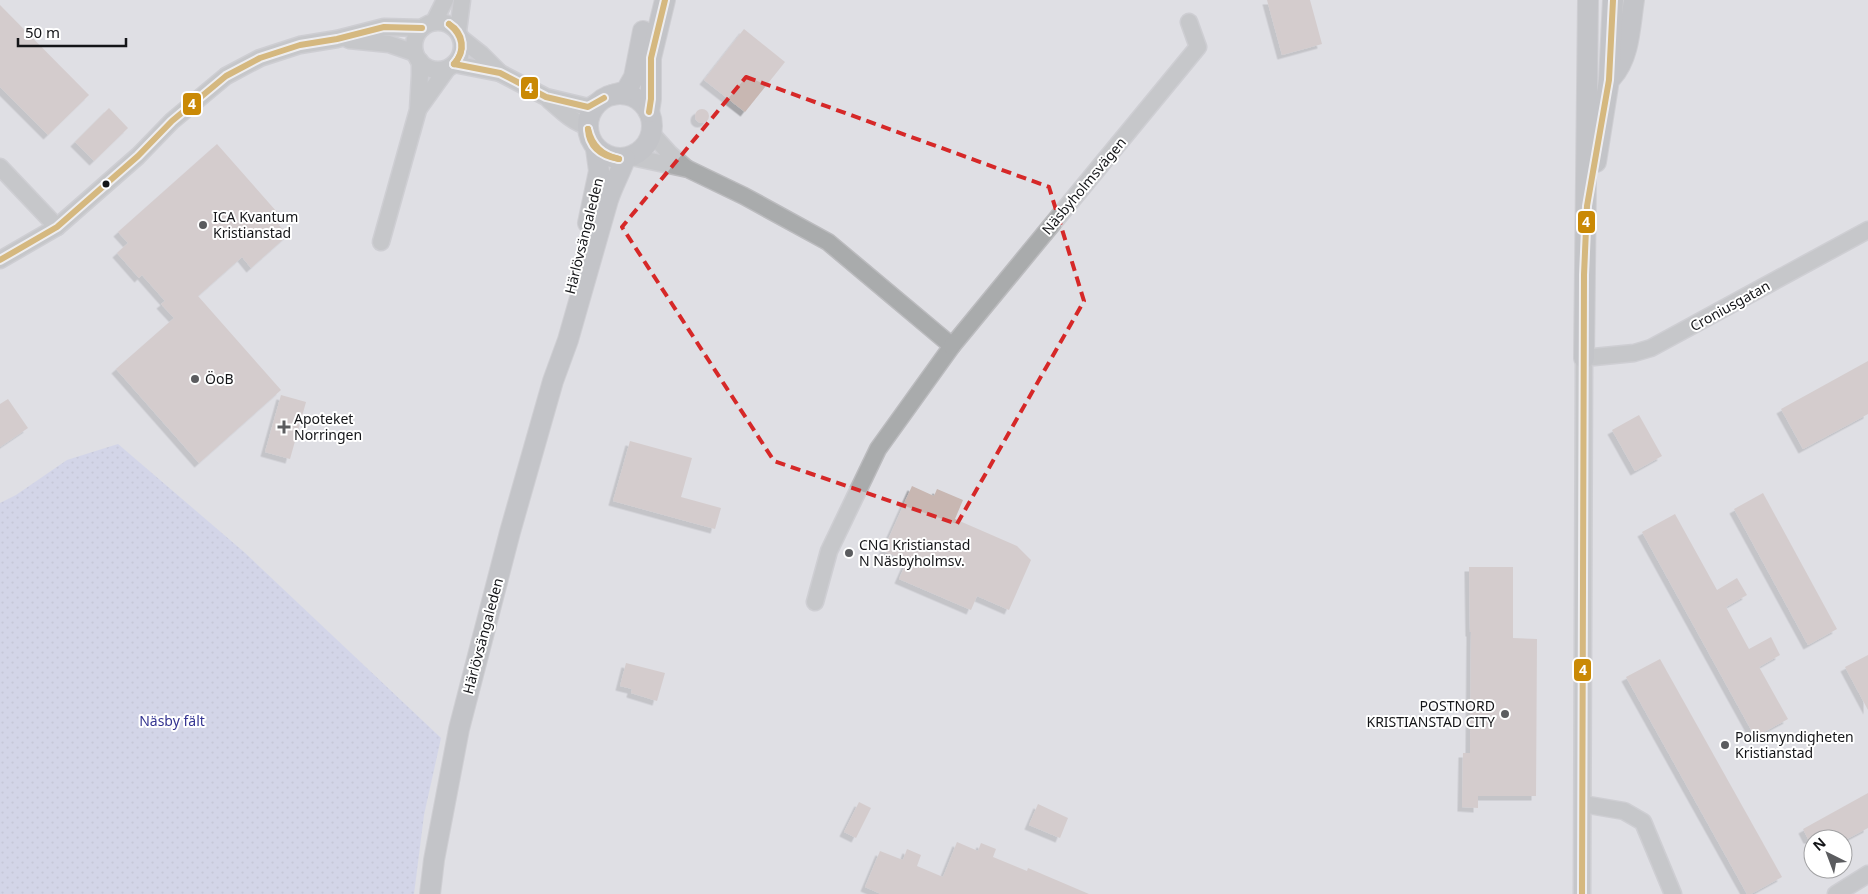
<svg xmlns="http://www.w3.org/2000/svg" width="1868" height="894" font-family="'Noto Sans',sans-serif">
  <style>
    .park { fill: url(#park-dots) }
    .building { fill: #c8b7b2; filter: url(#shadow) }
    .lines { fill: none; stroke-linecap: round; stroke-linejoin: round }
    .minor-casing { stroke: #bbbbbe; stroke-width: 19 }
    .major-casing { stroke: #bbbbbe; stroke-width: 22 }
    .minor { stroke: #a9abac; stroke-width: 16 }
    .major { stroke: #a3a4a6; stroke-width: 20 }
    .bus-1-casing { stroke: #fff; stroke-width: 10 }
    .bus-1 { stroke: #ca8905; stroke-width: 6 }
    .marked { fill: none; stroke: #d62828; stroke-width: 4; stroke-dasharray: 10 6; stroke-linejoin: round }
    .bus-dot { fill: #141518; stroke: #fff; stroke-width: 2 }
    .poi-dot { fill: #5b5c5f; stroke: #fff; stroke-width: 2 }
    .labels { text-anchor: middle; stroke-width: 4; stroke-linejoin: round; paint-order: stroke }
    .street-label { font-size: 14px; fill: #141518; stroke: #fff }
    .poi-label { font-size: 14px; fill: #141518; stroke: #fff; text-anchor: start }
    .park-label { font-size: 14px; fill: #343491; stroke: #fff }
    .line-badge { stroke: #fff; stroke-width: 2 }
    .badge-label { font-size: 14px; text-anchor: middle; font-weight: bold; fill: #fff }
  </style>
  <defs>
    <pattern id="park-dots" width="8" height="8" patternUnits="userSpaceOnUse" patternTransform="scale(1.25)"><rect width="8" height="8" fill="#c6cbee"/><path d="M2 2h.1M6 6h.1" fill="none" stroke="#a9adcb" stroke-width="1.8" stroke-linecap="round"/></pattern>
    <filter id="shadow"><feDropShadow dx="-4.5" dy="4.5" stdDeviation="0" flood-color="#0004"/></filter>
  </defs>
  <rect width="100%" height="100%" fill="#dfdfe4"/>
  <!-- park -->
  <path class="park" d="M118,444L244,552L441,738L424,815L414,894H0V503L16,495L67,460Z"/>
  <!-- building -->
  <g class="building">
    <path d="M1267,0H1310L1322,44L1282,55Z"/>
    <path d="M0,5L89,95L48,135L0,87Z"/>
    <path d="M744,29L785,62L745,112L704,80Z"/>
    <path d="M109,108L128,128L94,161L75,142Z"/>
    <circle cx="702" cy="116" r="7"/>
    <path d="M217,144L284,220L279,225L288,235L251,268L242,257L198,296L281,390L199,463L116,369L174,318L161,304L165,301L142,275L139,278L117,253L128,243L118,232Z"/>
    <path d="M1868,361V414L1803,449L1781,409Z"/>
    <path d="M281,395L306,402L290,459L265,452Z"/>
    <path d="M8,399L28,428L0,447V404Z"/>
    <path d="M1639,415L1662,456L1635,471L1612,430Z"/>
    <path d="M630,441L692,458L681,497L721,508L715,529L613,501Z"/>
    <path d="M912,486L934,496L937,489L963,500L955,519L1017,546L1031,560L1009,610L977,596L971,610L899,579L907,561L883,551Z"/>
    <path d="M1763,493L1837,629L1808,645L1734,509Z"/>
    <path d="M1675,514L1717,590L1737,578L1747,595L1726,607L1749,649L1771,637L1780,655L1759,667L1788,719L1755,737L1642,532Z"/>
    <path d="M1469,567H1513V638L1537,639L1536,796H1478V808L1462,807L1463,753H1470L1471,632H1470Z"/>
    <path d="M1868,655V710L1845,667Z"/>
    <path d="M1660,659L1782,877L1751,894H1747L1626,677Z"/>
    <path d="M626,663L665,673L657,701L631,693L632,689L620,686Z"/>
    <path d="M1868,793V828L1847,839H1808L1803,829Z"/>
    <path d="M859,802L871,808L856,838L844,832Z"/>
    <path d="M1038,804L1068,818L1060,838L1029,825Z"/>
    <path d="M957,842L978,851L981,843L996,849L993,857L1027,871L1028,868L1089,894H881L865,887L880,851L903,860L907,849L921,855L917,866L943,877Z"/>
  </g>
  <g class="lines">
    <defs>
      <g id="minor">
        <circle cx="438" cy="46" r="24"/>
        <path d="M434,22L445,0"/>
        <path d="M458,31L462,0"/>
        <path d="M462,39L481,54L500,73"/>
        <path d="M349,40L389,44L415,53"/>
        <path d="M454,64L500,73L546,97L588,107L604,98"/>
        <path d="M549,100C561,110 572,122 587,126"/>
        <path d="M419,108L447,69"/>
        <path d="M652,134L670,154L686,168"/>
        <path d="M632,157L688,169L744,196L828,242L952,346L878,449L829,551L815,602"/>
        <path d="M0,167L57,227"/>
        <path d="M381,242L418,110L420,75V61"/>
        <path d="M0,260L57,227L138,156L172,121L226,76L260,58L300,45L337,39L384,27L422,28"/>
        <path d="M952,346L1198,47L1189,22"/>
        <path d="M1583,804L1624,811L1643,822L1673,894"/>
        <path d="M1582,894L1584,358L1634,353L1651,348L1868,230"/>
        <path d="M1836,894L1868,874"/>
      </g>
      <g id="major">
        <path d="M1612,77C1630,57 1630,25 1634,0"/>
        <circle cx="620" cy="126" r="32"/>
        <path d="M612,95L626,91L634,77L643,31"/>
        <path d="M649,112L651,99V58L665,0"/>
        <path d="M1596,162L1609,80L1613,0"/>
        <path d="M588,223L599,171L596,149"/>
        <path d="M1584,358L1588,0"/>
        <path d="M430,894L434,860L459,729L510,532L553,381L568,340L608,200C613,185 620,173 625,159"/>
      </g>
    </defs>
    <!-- minor casing -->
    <use href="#minor" class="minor-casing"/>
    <!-- major casing -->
    <use href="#major" class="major-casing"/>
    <!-- minor -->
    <use href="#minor" class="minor"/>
    <!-- major -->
    <use href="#major" class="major"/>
    <defs>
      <g id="bus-1">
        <path d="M449,24C464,33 466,51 454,64"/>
        <path d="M449,24C463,36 466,50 454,64"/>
        <path d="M454,64L500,73L546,97L588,107L604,98"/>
        <path d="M649,112L651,99V58L665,0"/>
        <path d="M588,129C592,146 602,155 619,159"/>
        <path d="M588,129C589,148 602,156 619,159"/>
        <path d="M0,260L57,227L138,156L172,121L226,76L260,58L300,45L337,39L384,27L422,28"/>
        <path d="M1582,894L1584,275L1587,206L1609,80L1613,0"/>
      </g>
    </defs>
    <!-- bus-1 casing -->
    <use href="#bus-1" class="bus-1-casing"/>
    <!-- bus-1 -->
    <use href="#bus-1" class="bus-1"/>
  </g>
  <!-- marked area -->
  <path d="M0 0H1868V894H0ZM746,77L1049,187L1084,301L957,524L774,461L622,227Z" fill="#dfdfe4" fill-opacity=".55" fill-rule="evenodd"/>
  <path class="marked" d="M746,77L1049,187L1084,301L957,524L774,461L622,227Z"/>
  <!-- markers -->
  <circle class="bus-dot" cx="106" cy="184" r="4.5"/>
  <g class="poi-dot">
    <circle cx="203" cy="225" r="5"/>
    <circle cx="195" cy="379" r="5"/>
    <path d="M281.5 419.5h5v5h5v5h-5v5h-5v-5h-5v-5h5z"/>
    <circle cx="849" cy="553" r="5"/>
    <circle cx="1505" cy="714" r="5"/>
    <circle cx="1725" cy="745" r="5"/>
  </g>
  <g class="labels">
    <!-- street labels -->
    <g class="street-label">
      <text transform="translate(1084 186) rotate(-50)" y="5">Näsbyholmsvägen</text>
      <text transform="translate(584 236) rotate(-76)" y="5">Härlövsängaleden</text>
      <text transform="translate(1730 306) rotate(-29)" y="5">Croniusgatan</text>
      <text transform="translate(483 636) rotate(-75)" y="5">Härlövsängaleden</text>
    </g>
    <!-- poi labels -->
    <g class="poi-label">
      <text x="213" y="222">ICA Kvantum<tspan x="213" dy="16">Kristianstad</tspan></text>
      <text x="205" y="384">ÖoB</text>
      <text x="294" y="424">Apoteket<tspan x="294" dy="16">Norringen</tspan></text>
      <text x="859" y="550">CNG Kristianstad<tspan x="859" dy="16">N Näsbyholmsv.</tspan></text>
      <text x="1495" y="711" text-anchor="end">POSTNORD<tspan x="1495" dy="16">KRISTIANSTAD CITY</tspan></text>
      <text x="1735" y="742">Polismyndigheten<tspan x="1735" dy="16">Kristianstad</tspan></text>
    </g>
    <!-- park labels -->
    <g class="park-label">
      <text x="172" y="726">Näsby fält</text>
    </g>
  </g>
  <g class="line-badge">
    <rect x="520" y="76" width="19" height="24" rx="5" fill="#ca8905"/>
    <rect x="182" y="92" width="20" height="24" rx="5" fill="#ca8905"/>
    <rect x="1577" y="210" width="19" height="24" rx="5" fill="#ca8905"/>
    <rect x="1573" y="658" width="19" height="24" rx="5" fill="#ca8905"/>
  </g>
  <g class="badge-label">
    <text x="529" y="93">4</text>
    <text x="192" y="109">4</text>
    <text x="1586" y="227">4</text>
    <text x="1583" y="675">4</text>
  </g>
  <!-- north arrow -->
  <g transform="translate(1828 854) rotate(318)"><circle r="24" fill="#ffffff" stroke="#a1a1a3"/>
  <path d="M0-4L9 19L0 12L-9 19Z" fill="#5b5c5f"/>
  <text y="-8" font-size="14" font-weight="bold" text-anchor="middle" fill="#141518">N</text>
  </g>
  <!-- scale -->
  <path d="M18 38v8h108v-8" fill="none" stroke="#141518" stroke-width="2.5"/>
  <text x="25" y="38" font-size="15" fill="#141518" stroke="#ffffff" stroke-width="4" paint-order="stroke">50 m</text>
</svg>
